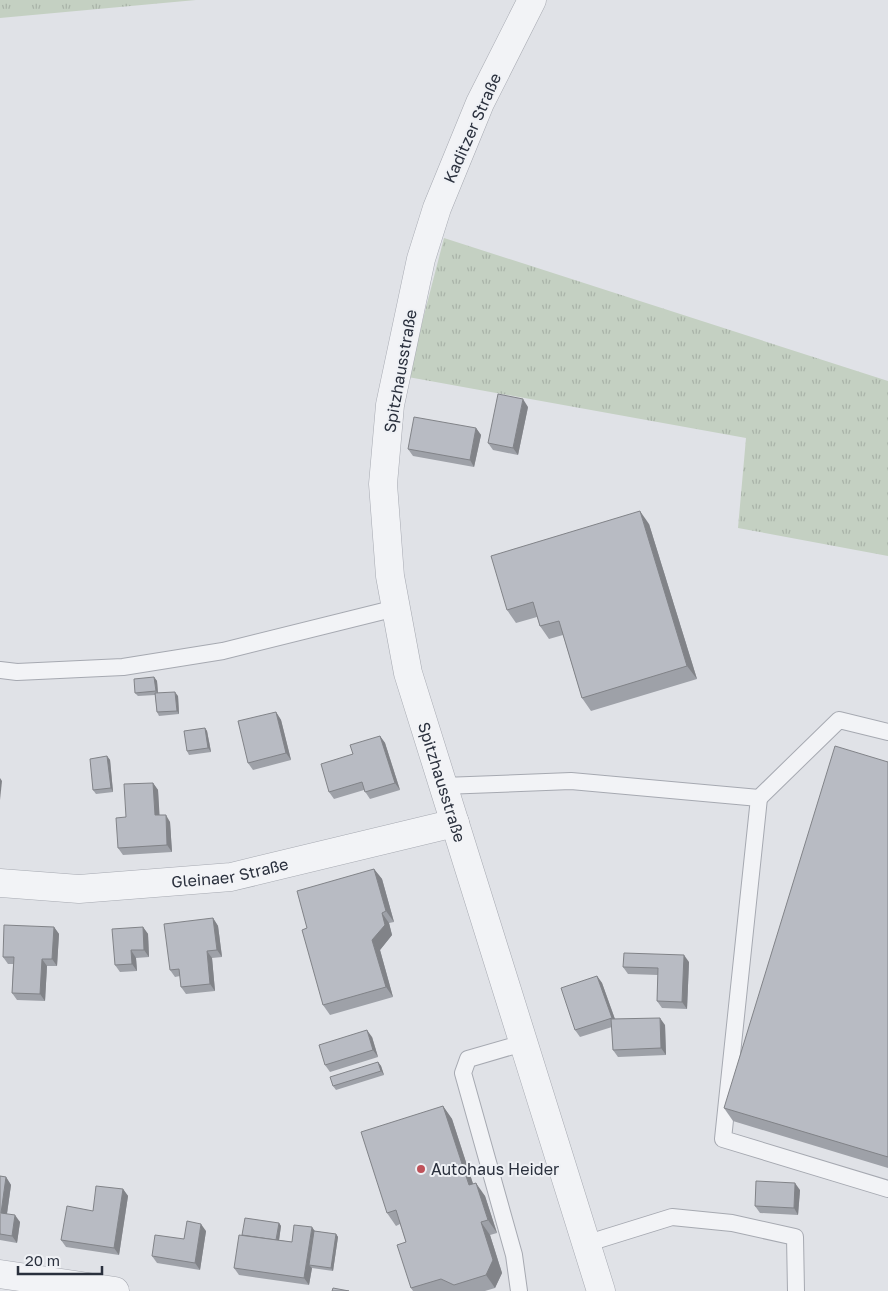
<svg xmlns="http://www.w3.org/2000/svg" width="888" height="1291" font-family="'Golos Text',sans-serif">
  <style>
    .grass { fill: url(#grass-tufts) }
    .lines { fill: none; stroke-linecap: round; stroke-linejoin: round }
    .lane-casing { stroke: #a6a9b1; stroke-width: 18 }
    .street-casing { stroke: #a6a9b1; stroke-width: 29 }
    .lane { stroke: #f2f3f6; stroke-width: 16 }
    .street { stroke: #f2f3f6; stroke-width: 28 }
    .wall { fill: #9ea1a8 }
    .shaded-wall { fill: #818388 }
    .building { fill: #b8bbc3; stroke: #818388 }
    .poi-dot { fill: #bf525a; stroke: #eff1f5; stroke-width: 2 }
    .labels { text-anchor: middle; stroke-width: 4; stroke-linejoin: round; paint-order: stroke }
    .street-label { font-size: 16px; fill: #2a303d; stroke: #eff1f5 }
    .poi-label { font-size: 16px; fill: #2a303d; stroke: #eff1f5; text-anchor: start }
  </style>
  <defs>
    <pattern id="grass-tufts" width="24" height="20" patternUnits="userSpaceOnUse" patternTransform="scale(1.25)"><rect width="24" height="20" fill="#c4d0c2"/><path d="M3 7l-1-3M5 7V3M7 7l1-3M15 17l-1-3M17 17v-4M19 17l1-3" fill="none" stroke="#a9b3a8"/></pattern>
  </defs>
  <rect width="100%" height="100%" fill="#e0e2e7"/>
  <!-- grass -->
  <g class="grass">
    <path d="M0,0H196L0,18Z"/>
    <path d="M444,238L888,381V556L738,528L746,438L408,377Z"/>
  </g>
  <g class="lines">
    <defs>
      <g id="lane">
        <path d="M0,670L17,672L123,667L223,651L396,608"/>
        <path d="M443,786L571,781L759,798L839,720L888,732"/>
        <path d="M759,798L723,1139L888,1189"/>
        <path d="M585,1244L672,1217L732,1223L795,1237L796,1291"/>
        <path d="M519,1291L514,1255L463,1073L468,1059L523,1043"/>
      </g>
      <g id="street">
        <path id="s1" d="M532,0L480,103L437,208L421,259L390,405L383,484L390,576L408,673L601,1291"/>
        <path id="s2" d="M0,883L79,889L231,877L455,823"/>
        <path d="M0,1274L115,1291"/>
      </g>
    </defs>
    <!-- lane casing -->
    <use href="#lane" class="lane-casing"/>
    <!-- street casing -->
    <use href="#street" class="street-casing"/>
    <!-- lane -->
    <use href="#lane" class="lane"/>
    <!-- street -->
    <use href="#street" class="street"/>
  </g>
  <!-- wall -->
  <g class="wall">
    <path d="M528,407L518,455L493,450L488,443Z"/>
    <path d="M476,428L481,435L474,467L413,456L408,449Z"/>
    <path d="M649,524L697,679L591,711L582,698L563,635L549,639L540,626L537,617L516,623L507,610Z"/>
    <path d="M154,677L157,681L158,693L178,696L179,714L159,716L157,712L155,695L138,696L135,693Z"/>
    <path d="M276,712L281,720L291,760L253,770L248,763Z"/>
    <path d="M205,728L207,731L211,752L189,755L187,751Z"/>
    <path d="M380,736L385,743L400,790L370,799L364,790L334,799L329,792L353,754Z"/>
    <path d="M107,756L110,760L113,792L96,794L93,790Z"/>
    <path d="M888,762V1168L733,1121L724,1108Z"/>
    <path d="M153,783L158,790L159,815L170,822L172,852L123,855L118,848L126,817Z"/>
    <path d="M374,869L382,879L394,922L389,923L392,935L380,950L393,997L330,1015L323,1005L307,928Z"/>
    <path d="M213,918L218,926L222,957L212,958L215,991L186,994L181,987L180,976L175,977L170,970Z"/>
    <path d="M54,927L59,934L57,966H47L45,1001L17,1000L12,993L13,964H8L3,957Z"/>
    <path d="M143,927L148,934L149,957L136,958L137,971L120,972L115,965Z"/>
    <path d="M689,962L687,1009L662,1008L657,1001L658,975L628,974L623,967Z"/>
    <path d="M597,976L602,983L615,1019L665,1025L666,1055L618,1057L613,1050L612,1027L580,1037L575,1030Z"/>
    <path d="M372,1037L378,1057L330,1072L325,1065Z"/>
    <path d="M378,1062L381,1066L384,1075L336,1090L333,1086Z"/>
    <path d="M443,1106L452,1119L473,1184L485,1196L497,1233L490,1235L502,1273L495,1288L485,1291H413L411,1288L406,1242L400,1224L396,1226L387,1213Z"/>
    <path d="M0,1176L6,1177L11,1185L7,1214L20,1222L17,1243L0,1240Z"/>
    <path d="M123,1189L128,1196L119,1255L66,1247L61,1240L93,1211Z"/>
    <path d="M800,1190L798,1215L760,1213L755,1206Z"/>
    <path d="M279,1223L281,1226L279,1240L292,1242L314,1231L336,1234L338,1237L333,1271L312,1268L309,1285L239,1275L234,1268L242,1235Z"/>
    <path d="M206,1231L200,1270L157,1263L152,1256L184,1239Z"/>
  </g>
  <!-- shaded-wall -->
  <g class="shaded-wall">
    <path d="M523,399L528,407L518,455L513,448Z"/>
    <path d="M476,428L481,435L474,467L470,460Z"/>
    <path d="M640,511L649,524L697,679L687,666Z"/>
    <path d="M154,677L157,681L158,694L156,691Z"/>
    <path d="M175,692L178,696L179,714L177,711Z"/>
    <path d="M276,712L281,720L291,760L286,753Z"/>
    <path d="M205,728L207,731L211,752L208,748Z"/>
    <path d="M380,736L385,743L400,790L395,783Z"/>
    <path d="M107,756L110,760L113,792L111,788Z"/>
    <path d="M0,778L2,781L0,800Z"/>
    <path d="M153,783L158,790L160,822L155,815Z"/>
    <path d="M166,815L170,822L172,852L167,845Z"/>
    <path d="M374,869L382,879L394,922L386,911Z"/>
    <path d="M382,913L389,923L392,935L380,950L393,997L386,987L372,940Z"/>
    <path d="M213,918L218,926L222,957L217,950Z"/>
    <path d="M54,927L59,934L57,966L52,959Z"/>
    <path d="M143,927L148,934L149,957L144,950Z"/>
    <path d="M131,950L136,958L137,971L132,964Z"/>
    <path d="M207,951L212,958L215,991L210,984Z"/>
    <path d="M684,955L689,962L687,1009L682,1002Z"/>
    <path d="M42,959L47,966L45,1001L40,994Z"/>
    <path d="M597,976L602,983L617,1025L612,1018Z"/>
    <path d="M660,1018L665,1025L666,1055L661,1048Z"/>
    <path d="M367,1030L372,1037L378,1057L373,1050Z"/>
    <path d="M378,1062L381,1066L384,1075L381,1071Z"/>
    <path d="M443,1106L452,1119L478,1199L469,1185Z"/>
    <path d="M6,1177L11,1185L6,1220L1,1213Z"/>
    <path d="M476,1183L485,1196L497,1233L488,1220Z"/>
    <path d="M795,1183L800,1190L798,1215L794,1208Z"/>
    <path d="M123,1189L128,1196L119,1255L114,1248Z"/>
    <path d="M15,1215L20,1222L17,1243L12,1236Z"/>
    <path d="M481,1222L490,1235L502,1273L495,1288L486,1275Z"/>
    <path d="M279,1223L281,1226L278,1247L276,1243Z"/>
    <path d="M201,1224L206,1231L200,1270L195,1263Z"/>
    <path d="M312,1227L317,1234L309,1265L312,1268L309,1285L304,1278Z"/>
    <path d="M336,1234L338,1237L333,1271L331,1268Z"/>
  </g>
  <!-- building -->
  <g class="building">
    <path d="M498,394L523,399L513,448L488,443Z"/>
    <path d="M414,417L476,428L470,460L408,449Z"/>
    <path d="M640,511L687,666L582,698L559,621L540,626L533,602L507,610L491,556Z"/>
    <path d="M154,677L156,691L135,693L134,679Z"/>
    <path d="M175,692L177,711L157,712L155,693Z"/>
    <path d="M276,712L286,753L248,763L238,721Z"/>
    <path d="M205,728L208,748L187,751L184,731Z"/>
    <path d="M380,736L395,783L365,792L362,782L329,792L321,764L353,754L350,745Z"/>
    <path d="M835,746L888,762V1157L724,1108Z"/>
    <path d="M107,756L111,788L93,790L90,759Z"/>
    <path d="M153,783L155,815H166L167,845L118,848L116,818L126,817L124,784Z"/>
    <path d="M374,869L386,911L382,913L385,925L372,940L386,987L323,1005L302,930L307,928L297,891Z"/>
    <path d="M213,918L217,950L207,951L210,984L181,987L179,969L170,970L164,924Z"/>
    <path d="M4,925L54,927L52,959H42L40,994L12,993L14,957H3Z"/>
    <path d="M143,927L144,950H131L132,964L115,965L112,929Z"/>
    <path d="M624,953L684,955L682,1002L657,1001L658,968L623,967Z"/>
    <path d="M597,976L612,1018L575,1030L561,988Z"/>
    <path d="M660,1018L661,1048L613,1050L611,1019Z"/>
    <path d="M367,1030L373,1050L325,1065L319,1045Z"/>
    <path d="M378,1062L381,1071L333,1086L330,1077Z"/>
    <path d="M443,1106L469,1185L476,1183L488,1220L481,1222L493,1260L486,1275L454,1285L441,1279L411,1288L397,1245L406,1242L396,1210L387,1213L361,1132Z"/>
    <path d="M0,1176L6,1177L1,1213L15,1215L12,1236L0,1234Z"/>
    <path d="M756,1181L795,1183L794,1208L755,1206Z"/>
    <path d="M96,1186L123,1189L114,1248L61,1240L67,1206L93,1211Z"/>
    <path d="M245,1218L279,1223L276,1240L242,1235Z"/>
    <path d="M187,1221L201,1224L195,1263L152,1256L155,1235L184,1239Z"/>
    <path d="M294,1225L312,1227L304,1278L234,1268L239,1235L292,1242Z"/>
    <path d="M314,1231L336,1234L331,1268L309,1265Z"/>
    <path d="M333,1288L349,1291H332Z"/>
  </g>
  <!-- markers -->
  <circle class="poi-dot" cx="421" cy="1169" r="5"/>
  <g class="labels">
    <!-- street labels -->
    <g class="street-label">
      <text transform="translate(472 128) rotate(-66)" y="6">Kaditzer Straße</text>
      <text transform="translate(400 371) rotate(-80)" y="6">Spitzhausstraße</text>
      <text dy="6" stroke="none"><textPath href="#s1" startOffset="816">Spitzhausstraße</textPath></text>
      <text dy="6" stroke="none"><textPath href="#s2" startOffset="231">Gleinaer Straße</textPath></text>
    </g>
    <!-- poi labels -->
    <g class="poi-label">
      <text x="431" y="1175">Autohaus Heider</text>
    </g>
  </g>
  <!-- scale -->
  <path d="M18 1266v8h84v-8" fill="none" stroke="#2a303d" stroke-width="2.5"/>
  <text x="25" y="1266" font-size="15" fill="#2a303d" stroke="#eff1f5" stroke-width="4" paint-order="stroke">20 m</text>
</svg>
